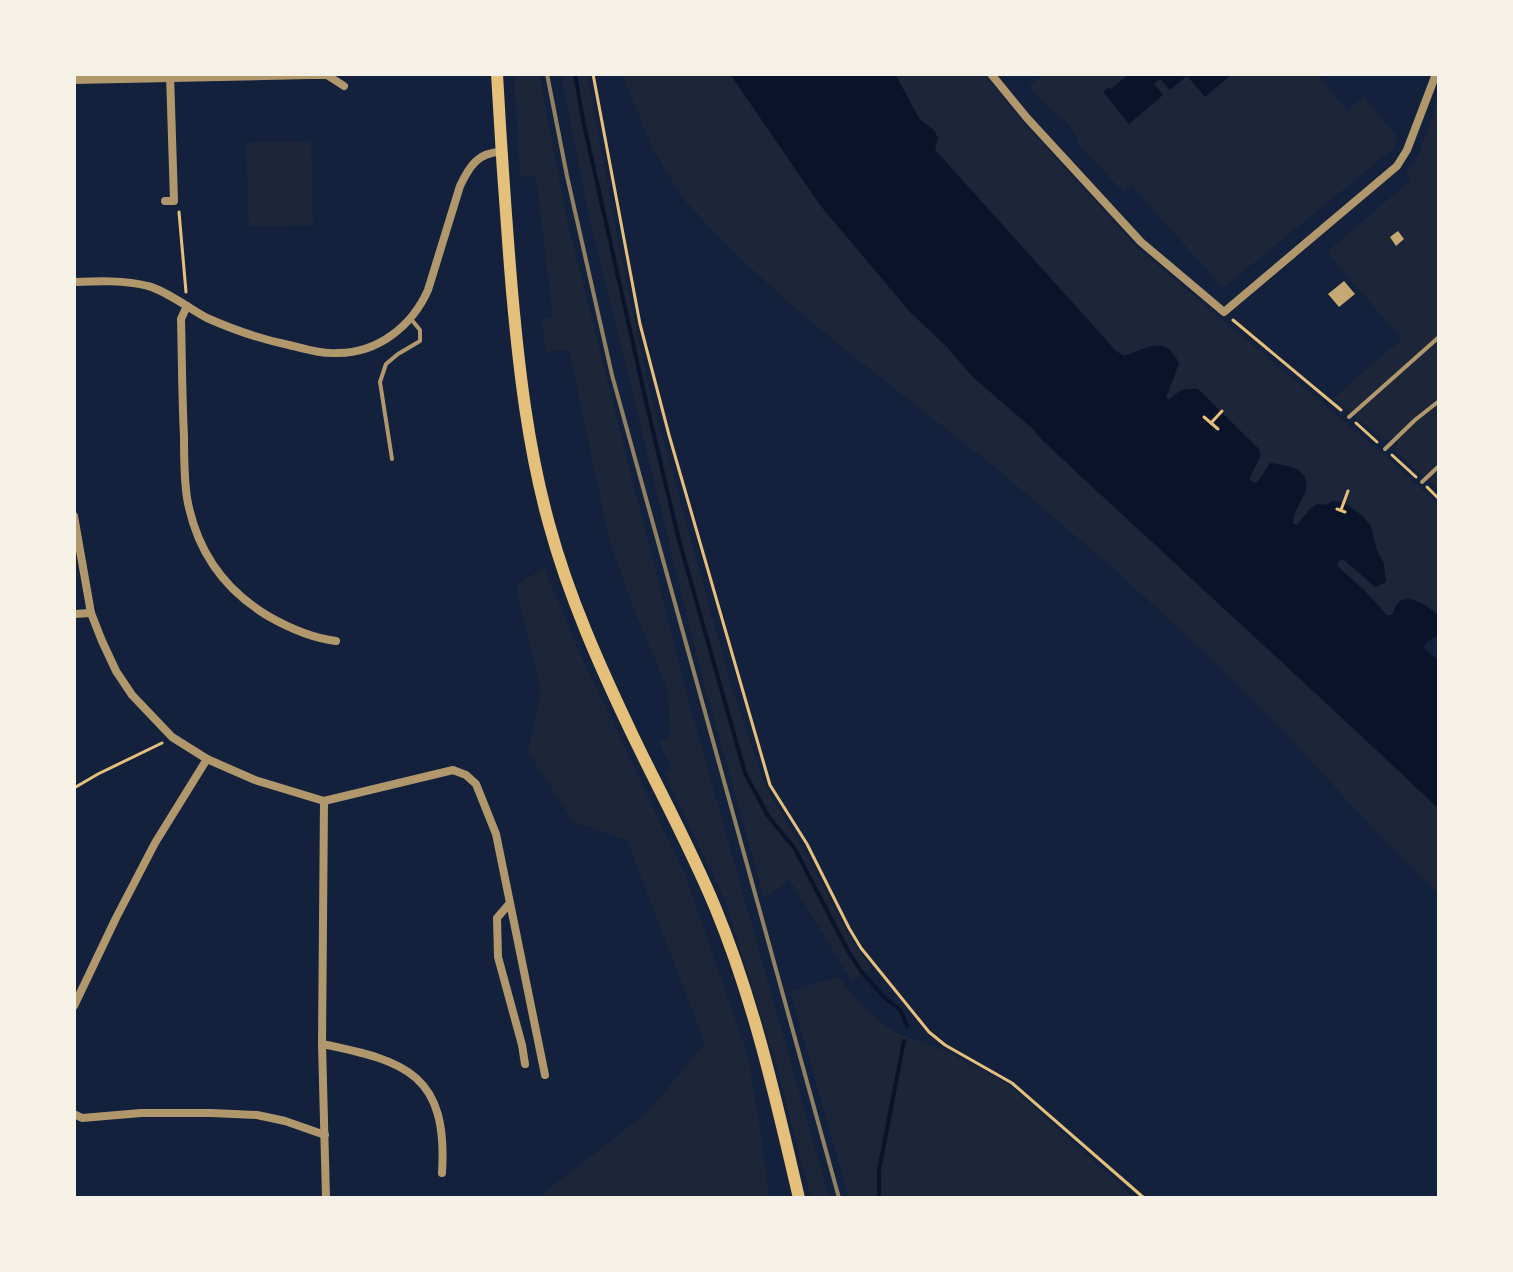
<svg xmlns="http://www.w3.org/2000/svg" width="1513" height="1272" font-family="'Space Grotesk',sans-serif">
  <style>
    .green { fill: #1d2539 }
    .water { fill: #0b132b }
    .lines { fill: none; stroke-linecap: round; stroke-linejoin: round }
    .stream { stroke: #0b132b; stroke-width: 4 }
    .building { fill: #c6a872 }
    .path { stroke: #e5c07b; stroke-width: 3 }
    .service { stroke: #b1986c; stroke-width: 4 }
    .minor { stroke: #b1986c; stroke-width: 8 }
    .primary { stroke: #e5c07b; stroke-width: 12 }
    .rail { stroke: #918062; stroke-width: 4 }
  </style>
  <rect width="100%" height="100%" fill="#14213d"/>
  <!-- green -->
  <g class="green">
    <path d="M514,74H539L567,220L684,685L829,1198H811L776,1063L725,901L665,774L671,766L659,743L670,736L668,690L633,607L609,539L569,349L547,352L545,348L542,320L553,317L536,176L520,177Z"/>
    <path d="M561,74H587L616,230L648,384L732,689L765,786L802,847L846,931L871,968L852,981L788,877L784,885L764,897L703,680L589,216Z"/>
    <path d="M622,74H730L820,205L910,312L947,347L973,377L1032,428L1042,440C1174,563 1308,685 1439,809V894L1370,825L1290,738L1213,660L1112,567L996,468L848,352L780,295L736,254L685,201L674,184L653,149Z"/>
    <path d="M895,74H984L1023,122L1137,248L1382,453L1439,505V616C1430,608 1409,592 1398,603C1396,604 1393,613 1392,615H1387L1364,590L1337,565L1339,561L1343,559L1375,587L1384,564L1376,548L1371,527L1333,501C1327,504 1321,503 1315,506C1308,509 1302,519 1297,525L1293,523L1294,513L1307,490L1259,481L1254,483L1250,480V477L1259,458L1198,389C1185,388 1179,390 1170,399L1166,398L1168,388L1176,375L1149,346L1124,356L1116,351L935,149L934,130L920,120Z"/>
    <path d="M1043,74H1317L1347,110L1364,97L1397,137L1394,148L1223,288L1132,186L1124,193L1078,144L1075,134L1065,120L1053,113L1029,86Z"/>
    <path d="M1439,96V492L1424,474H1420L1396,451L1398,442L1392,437L1384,441L1333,398L1402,339L1327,252L1411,180L1406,173C1424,151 1430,122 1439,96Z"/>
    <path d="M311,141L313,225L249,226L246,143Z"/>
    <path d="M544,568L577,647L686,877L748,1057L761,1135L769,1198H537L648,1112L705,1043L627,840L574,822L528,752L541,692L516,585Z"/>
    <path d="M838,977L862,1005L879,1021L897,1033L943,1050L1006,1083L1135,1198H849L790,991Z"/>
  </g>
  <!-- water -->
  <g class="water">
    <path d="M730,74H895L920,120L934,130L938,138L935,150L1116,351L1124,356C1148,349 1164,333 1179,363L1166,398L1170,399C1179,390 1185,388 1198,389L1260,450V457L1250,477V480L1254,483L1259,480L1270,463C1286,465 1313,468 1305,492C1301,503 1294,511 1293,523L1297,525L1311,508L1317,504L1326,505L1333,501L1344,503L1362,515L1371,527L1376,548L1384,564L1386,582L1375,587L1343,559L1339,561L1337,566L1364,590L1387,615H1392C1393,613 1396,604 1398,603C1409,592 1431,608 1439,616V635L1426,642L1424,648L1439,662V809C1308,685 1174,563 1042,440L1032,428L973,377L947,347L910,312L820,205Z"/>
    <path d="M1129,74H1230L1231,75L1205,97L1187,76L1170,90L1160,79L1154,84L1163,95L1129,124L1103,92L1109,87L1111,89Z"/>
  </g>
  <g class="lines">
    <!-- stream -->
    <g class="stream">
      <path d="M575,74L583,120L647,406L679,540L745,773L768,816L795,849L848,951L861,971L884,997L901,1011L907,1026"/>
      <path d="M879,1198V1170L904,1041"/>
    </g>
  </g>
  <!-- building -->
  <g class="building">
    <path d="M1398,231L1404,239L1396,246L1390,237Z"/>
    <path d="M1344,281L1355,294L1339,307L1328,294Z"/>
  </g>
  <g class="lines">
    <!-- path -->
    <g class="path">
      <path d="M593,74L640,324L669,435L770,785L807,844L849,928L861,948L929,1032L945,1045L1012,1083L1144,1198"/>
      <path d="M179,212L186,292"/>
      <path d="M1233,320L1341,410"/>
      <path d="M1204,417L1211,423"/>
      <path d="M1356,423L1377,442"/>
      <path d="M1218,429L1211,423L1222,411"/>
      <path d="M1392,455L1416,477"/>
      <path d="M1427,487L1439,499"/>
      <path d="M1337,509L1345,512"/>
      <path d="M1341,510L1348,491"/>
      <path d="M74,788L98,774L162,743"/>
    </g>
    <!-- service -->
    <g class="service">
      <path d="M1349,417L1439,337"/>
      <path d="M1385,449L1415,420L1439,401"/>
      <path d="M392,459L380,382L386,364L398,354L420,341V330L411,319"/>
      <path d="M1422,482L1439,466"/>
    </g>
    <!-- minor -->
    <g class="minor">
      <path d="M991,74L1027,118L1141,242L1224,312L1397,166L1407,150L1436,74"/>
      <path d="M74,80L309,75H327L344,86"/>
      <path d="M165,201H174L170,74"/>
      <path d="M74,282C98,281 125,280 148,286C165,290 190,309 207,318C234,330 260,339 289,345C305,349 321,354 338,353C378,353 412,326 428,290L460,186C469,167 478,152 501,152"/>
      <path d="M187,306L181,319C182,358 182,397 184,436C184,457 184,478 187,498C196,549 223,589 268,616C289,628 312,638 336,641"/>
      <path d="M74,516L91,613L102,641L116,671L132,695L172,737L207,759L255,780L324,801L453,770L466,775L476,784L496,834L545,1075"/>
      <path d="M74,614L91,613"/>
      <path d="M324,801L322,1044L326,1198"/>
      <path d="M509,904L497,918L498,957L522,1045L525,1064"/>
      <path d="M74,1006L116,918L155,843L207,759"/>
      <path d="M322,1044C407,1061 448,1075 442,1173"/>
      <path d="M74,1114L82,1118L141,1113H211L257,1115L285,1121L325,1135"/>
    </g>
    <!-- primary -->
    <path class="primary" d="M497,74C501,147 506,219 512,291C519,370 528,448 549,524C569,598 601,669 634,738C661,794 691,849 715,907C754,1001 776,1100 799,1198"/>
    <!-- rail -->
    <path class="rail" d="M547,74L567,176L612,375L839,1198"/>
  </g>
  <!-- border -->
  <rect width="1513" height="1272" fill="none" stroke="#f6f1e7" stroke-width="152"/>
</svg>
